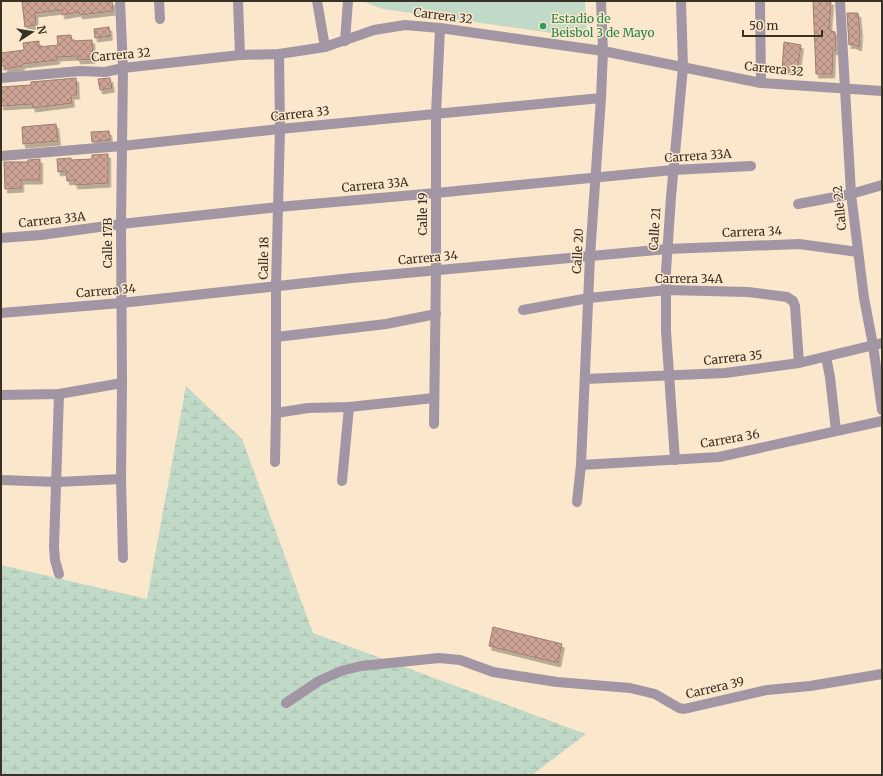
<svg xmlns="http://www.w3.org/2000/svg" width="883" height="776" font-family="Merriweather,serif">
  <style>
    .wetland { fill: url(#wetland-marsh) }
    .garden { fill: #c1d9c7 }
    .building { fill: url(#building-cross-hatch); stroke: #9d7d73; filter: url(#shadow) }
    .lines { fill: none; stroke-linecap: round; stroke-linejoin: round }
    .minor { stroke: #a296a4; stroke-width: 10 }
    .leisure-dot { fill: #2e9e5b; stroke: #fbe7cb; stroke-width: 1.5 }
    .labels { text-anchor: middle; stroke-width: 3; stroke-linejoin: round; paint-order: stroke }
    .street-label { font-size: 12px; fill: #383126; stroke: #fbe7cb }
    .leisure-label { font-size: 12px; fill: #27864d; stroke: #fbe7cb; text-anchor: start }
  </style>
  <defs>
    <pattern id="wetland-marsh" width="20" height="14" patternUnits="userSpaceOnUse"><rect width="20" height="14" fill="#c1d9c7"/><path d="M1 5h8M5 5V1M11 12h8M15 12V8" fill="none" stroke="#a7bbab"/></pattern>
    <pattern id="building-cross-hatch" width="8" height="8" patternUnits="userSpaceOnUse"><rect width="8" height="8" fill="#cda395"/><path d="M0 0l8 8M0 8l8-8" fill="none" stroke="#a78579"/></pattern>
    <filter id="shadow"><feDropShadow dx="2.5" dy="4" stdDeviation="0" flood-color="#0004"/></filter>
  </defs>
  <rect width="100%" height="100%" fill="#fbe7cb"/>
  <!-- wetland -->
  <path class="wetland" d="M186,386L242,439L313,633L586,734L532,775H1V565L147,599Z"/>
  <!-- garden -->
  <path class="garden" d="M362,1H585L587,38L383,9Z"/>
  <!-- building -->
  <g class="building">
    <path d="M36,1H112L113,11L80,15L79,12L62,15V10L35,13L36,25L25,27L22,2Z"/>
    <path d="M813,1H831L829,30L835,32L836,50L833,51L832,74H816Z"/>
    <path d="M847,13H858L860,33L859,47L852,44L849,45Z"/>
    <path d="M109,27L110,36L95,38L94,29Z"/>
    <path d="M71,35L72,41L92,40L93,59L78,60L77,56L57,57V60L22,64V66L5,69V66H1V53L24,50L23,43L39,41V47L58,45L57,36Z"/>
    <path d="M784,42L801,45L797,72L782,70Z"/>
    <path d="M76,78L77,95H71L72,103L33,108L32,104L1,106V87L31,85V82Z"/>
    <path d="M110,78L112,88L100,90L98,79Z"/>
    <path d="M56,124L58,141L23,144L22,127Z"/>
    <path d="M109,131L110,140L92,142L91,132Z"/>
    <path d="M108,154V183L75,185V180L67,181L66,171L58,172L57,159L71,158V160L92,159V155Z"/>
    <path d="M40,159V180H21V188L5,189L4,162H28V160Z"/>
    <path d="M493,627L562,644L558,663L489,646Z"/>
  </g>
  <g class="lines">
    <!-- minor -->
    <g class="minor">
      <path d="M120,1L123,68L121,224L122,383L121,479L123,558"/>
      <path d="M159,1L160,19"/>
      <path d="M238,1L240,55"/>
      <path d="M317,1L325,47"/>
      <path d="M760,1L761,83"/>
      <path d="M840,1L851,194L864,298L873,345L882,410"/>
      <path d="M345,41L348,1"/>
      <path d="M1,78L80,71L105,72L123,68L240,55L279,54L325,47L374,30L405,25L440,28L603,51L761,83L882,91"/>
      <path d="M1,156L122,146L280,129L601,98"/>
      <path d="M798,204L851,194L882,185"/>
      <path d="M1,238L41,235L121,224L278,207L436,193L673,170L751,166"/>
      <path d="M523,310L589,298L667,290L748,292L787,297L793,301L795,306L799,363"/>
      <path d="M1,313L121,303L352,278L667,249L799,244L858,252"/>
      <path d="M276,337L386,324L436,314"/>
      <path d="M826,357L830,377L836,431"/>
      <path d="M585,379L725,373L799,363L882,343"/>
      <path d="M1,395L59,394L122,383"/>
      <path d="M276,413L308,408L349,407L434,398"/>
      <path d="M434,424L436,270V114L440,28"/>
      <path d="M675,460L666,331V271L671,197L683,67L681,1"/>
      <path d="M275,462L276,413V286L280,129L279,54"/>
      <path d="M581,465L719,457L882,421"/>
      <path d="M1,480L57,482L121,479"/>
      <path d="M342,481L349,407"/>
      <path d="M577,502L581,465L590,256L601,98L603,51L601,1"/>
      <path d="M59,574L55,560L54,547L59,394"/>
      <path d="M286,703L319,681L341,671L361,666L439,658L460,660L493,672L557,682L630,688L655,694L679,708L684,709L767,690L810,686L882,674"/>
    </g>
  </g>
  <!-- markers -->
  <circle class="leisure-dot" cx="543" cy="26" r="4"/>
  <g class="labels">
    <!-- street labels -->
    <g class="street-label">
      <text transform="translate(443 16) rotate(7)" y="4">Carrera 32</text>
      <text transform="translate(121 55) rotate(-5)" y="4">Carrera 32</text>
      <text transform="translate(774 69) rotate(6)" y="4">Carrera 32</text>
      <text transform="translate(300 114) rotate(-6)" y="4">Carrera 33</text>
      <text transform="translate(698 156) rotate(-4)" y="4">Carrera 33A</text>
      <text transform="translate(375 185) rotate(-5)" y="4">Carrera 33A</text>
      <text transform="translate(840 208) rotate(-96)" y="4">Calle 22</text>
      <text transform="translate(423 214) rotate(-90)" y="4">Calle 19</text>
      <text transform="translate(52 220) rotate(-6)" y="4">Carrera 33A</text>
      <text transform="translate(655 229) rotate(-86)" y="4">Calle 21</text>
      <text transform="translate(752 232) rotate(-2)" y="4">Carrera 34</text>
      <text transform="translate(108 243) rotate(-90)" y="4">Calle 17B</text>
      <text transform="translate(578 251) rotate(-87)" y="4">Calle 20</text>
      <text transform="translate(264 258) rotate(-89)" y="4">Calle 18</text>
      <text transform="translate(428 258) rotate(-5)" y="4">Carrera 34</text>
      <text x="689" y="283">Carrera 34A</text>
      <text transform="translate(106 291) rotate(-5)" y="4">Carrera 34</text>
      <text transform="translate(733 358) rotate(-6)" y="4">Carrera 35</text>
      <text transform="translate(730 439) rotate(-10)" y="4">Carrera 36</text>
      <text transform="translate(715 688) rotate(-13)" y="4">Carrera 39</text>
    </g>
    <!-- leisure labels -->
    <g class="leisure-label">
      <text x="551" y="23">Estadio de<tspan x="551" dy="14">Beisbol 3 de Mayo</tspan></text>
    </g>
  </g>
  <!-- border -->
  <rect width="883" height="776" fill="none" stroke="#383126" stroke-width="4"/>
  <!-- north arrow -->
  <g transform="translate(32 32) rotate(78)" stroke="#fbe7cb" stroke-width="3" paint-order="stroke">
  <path d="M0-3L7 15L0 10L-7 15Z" fill="#383126"/>
  <text y="-6" font-size="11" font-weight="bold" text-anchor="middle" fill="#383126">N</text>
  </g>
  <!-- scale -->
  <path d="M743 30v6h79v-6" fill="none" stroke="#383126" stroke-width="2"/>
  <text x="749" y="30" font-size="12" fill="#383126" stroke="#fbe7cb" stroke-width="3" paint-order="stroke">50 m</text>
</svg>
